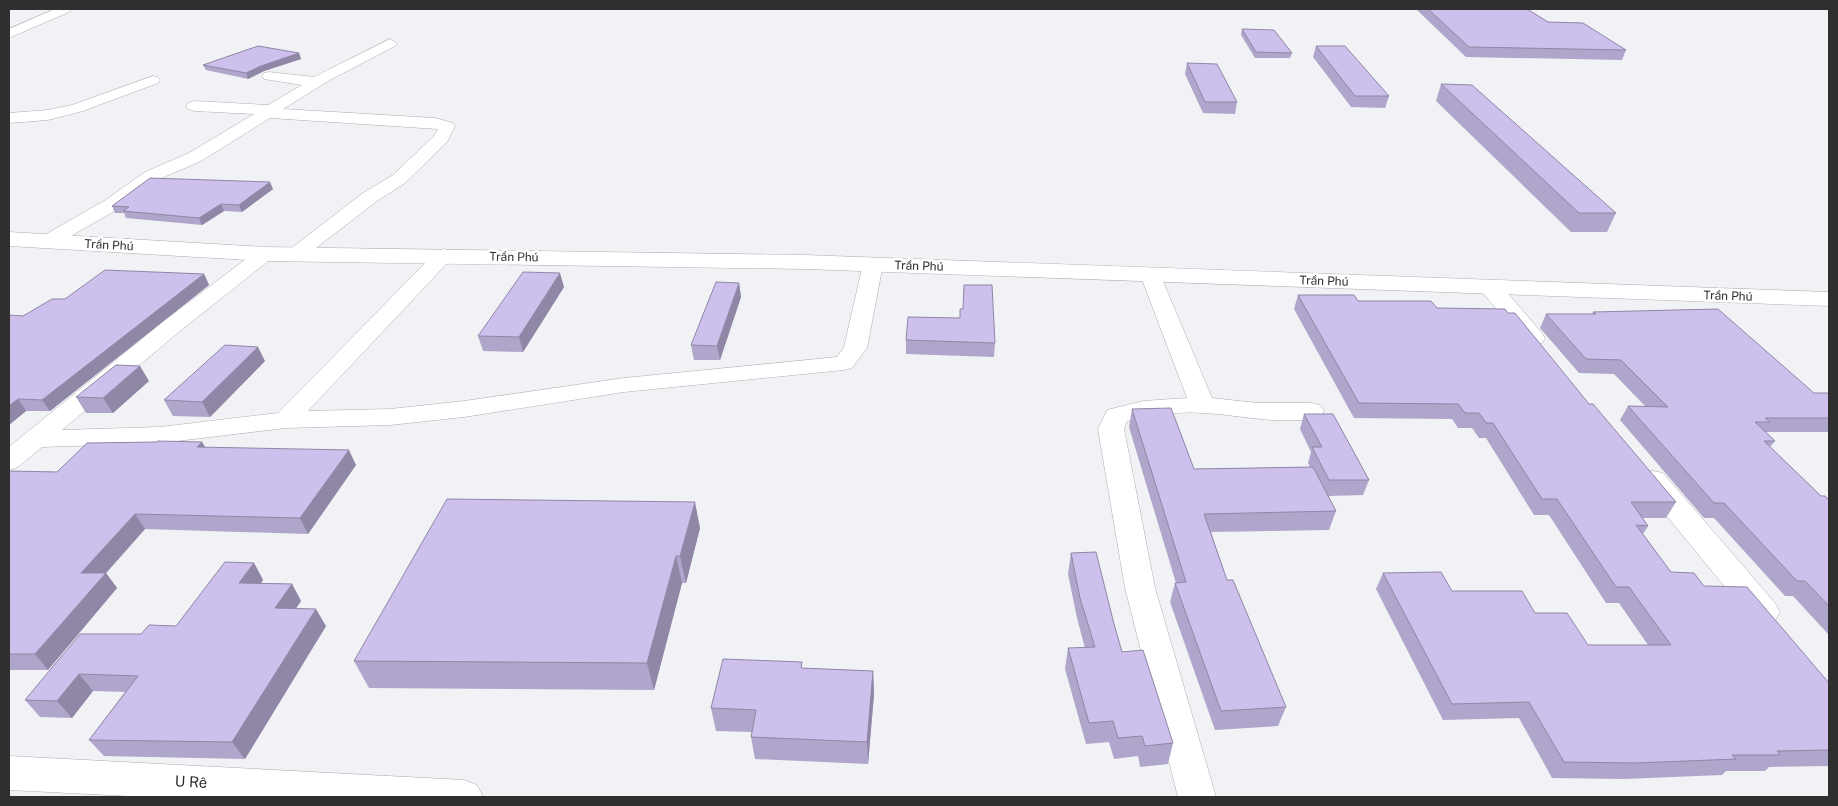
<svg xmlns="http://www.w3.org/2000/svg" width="1838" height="806" font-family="'Public Sans',sans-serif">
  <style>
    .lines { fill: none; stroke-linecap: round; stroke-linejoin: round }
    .street-casing { stroke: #abadb0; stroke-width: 1 }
    .secondary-casing { stroke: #abadb0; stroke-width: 1 }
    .street { fill: #fff; fill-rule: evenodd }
    .secondary { fill: #fff; fill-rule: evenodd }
    .wall { fill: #b0a5cb }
    .shaded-wall { fill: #9086a5 }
    .building { fill: #cdc0ec; stroke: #9086a5 }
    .labels { text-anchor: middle; stroke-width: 5; stroke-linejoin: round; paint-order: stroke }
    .street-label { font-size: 12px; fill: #2f2f30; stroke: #fff }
    .near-street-label { font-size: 15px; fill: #2f2f30; stroke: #fff }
  </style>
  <rect width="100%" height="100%" fill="#f0f2f5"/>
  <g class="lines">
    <defs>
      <g id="street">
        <path d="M55,9H71L69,12L9,38V29Z"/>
        <path d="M390,39L397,43L395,46L330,80L283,109L435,118L453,123L455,126L447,142L405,183L377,201L303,258L296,260L289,258L286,254L289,250L363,193L393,175L434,136L438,129L270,118L201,161L157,180L118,209L55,245L48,247L41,245L38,241L41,237L104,201L145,172L189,153L254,114L194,111L188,109L186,106L188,103L194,101L268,105L302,85L264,79L262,76L264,73L269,72L314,77Z"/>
        <path d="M153,76L158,77L160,80L158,83L83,111L48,120L9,123V113L48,110L72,105Z"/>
        <path d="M265,248L272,250L275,254L272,258L180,331L62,430L160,427L278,413L437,251L444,249L451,251L454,255L451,259L308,411L390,409L464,401L624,378L837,357L844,347L863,264L866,260L873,258L880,260L883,264L867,348L852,368L844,370L624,392L464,417L390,425L286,428L160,443L42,447L18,467L9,470V447L164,321L258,250Z"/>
        <path d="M1150,268L1157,270L1160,274L1212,398L1257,403H1311L1320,405L1324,411L1320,417C1284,426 1240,415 1204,413C1179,411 1150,415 1127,421L1124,429L1155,588L1216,797H1178L1125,588L1098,429L1107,410L1143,401L1187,398L1140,274L1143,270Z"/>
        <path d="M1490,281L1498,282L1542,333L1545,338L1542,343L1534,345L1526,343L1482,292L1479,287L1482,282Z"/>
        <path d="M1653,471L1663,473L1775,603L1780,612L1775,621L1764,624L1753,621L1643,487L1639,480L1643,473Z"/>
        <path d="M9,756L464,780L477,785L483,797H149L9,790Z"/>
      </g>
      <path id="secondary" d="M9,232L265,247L805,255L1829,292V306L805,269L265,261L9,246Z"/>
    </defs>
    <!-- street casing -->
    <use href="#street" class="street-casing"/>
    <!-- secondary casing -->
    <use href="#secondary" class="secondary-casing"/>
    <!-- street -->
    <use href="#street" class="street"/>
    <!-- secondary -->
    <use href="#secondary" class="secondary"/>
  </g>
  <!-- wall -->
  <g class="wall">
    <path d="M1417,9H1527L1548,22L1626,50L1622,60L1466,57L1417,10Z"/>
    <path d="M1242,29L1292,53L1290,58H1255L1241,35Z"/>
    <path d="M1316,46L1389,96L1385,108L1351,107L1313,57Z"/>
    <path d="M299,53L301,59L264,71L248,79L206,70L203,65Z"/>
    <path d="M1187,63L1237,102L1235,114L1203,113L1185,74Z"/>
    <path d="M1441,84L1616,213L1607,232H1571L1436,101Z"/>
    <path d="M273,189L242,212L224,211L202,225L126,218L124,213H115L112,206Z"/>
    <path d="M204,274L209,285L50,411H26L9,425V315L23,316L65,299Z"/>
    <path d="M739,283L741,297L720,360H694L691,345Z"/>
    <path d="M564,287L523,352L483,351L478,336Z"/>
    <path d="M1298,295L1437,308L1589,404L1676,502L1666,518H1643L1648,526L1643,534L1671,572L1704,586L1829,683V766L1769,767L1765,771H1726L1722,775L1624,779L1552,778L1519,718L1443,720L1376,589L1383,573L1535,613L1588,645H1648L1619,603H1606L1549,515H1534L1486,438H1479L1472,428H1458L1452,419L1354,418L1294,309Z"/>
    <path d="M1593,312L1814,393H1829V432H1766L1775,441L1770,447L1821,496L1829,500V635L1793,596H1785L1714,518H1704L1620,420L1628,406H1645L1614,374L1579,373L1540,328L1546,314H1592Z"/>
    <path d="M906,340L995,343L994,357L906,354Z"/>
    <path d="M265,361L210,417L173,416L164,400Z"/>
    <path d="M149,381L113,413H86L76,397Z"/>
    <path d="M1132,409L1194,469L1310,467L1308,463L1311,452L1300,429L1304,414L1369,480L1363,495L1328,496L1336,511L1329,530L1211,532L1227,580L1286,707L1278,726L1215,730L1170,602L1175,583H1176L1129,427Z"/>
    <path d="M202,442L205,447L356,465L308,534L145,529L106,573L117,588L48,670H9V471L57,472Z"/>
    <path d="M700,528L686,583H682L654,690L369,688L354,661Z"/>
    <path d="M1071,553L1114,624L1122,652L1173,743L1168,764L1140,767L1138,756L1114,759L1109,742L1086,744L1065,669L1068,648H1085L1077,618L1068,574Z"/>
    <path d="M254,563L263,580L261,583L292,584L301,601L296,608L326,626L245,759L104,756L89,740L125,692L93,691L72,718L40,717L25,700L141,634L176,626Z"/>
    <path d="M802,668L873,671L874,694L868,764L755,759L751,737L752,732L716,731L711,708Z"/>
  </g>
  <!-- shaded-wall -->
  <g class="shaded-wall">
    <path d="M299,53L301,59L264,71L248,79L246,73L261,66Z"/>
    <path d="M270,182L273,189L242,212L239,205Z"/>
    <path d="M221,204L224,211L202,225L199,218Z"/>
    <path d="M560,273L564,287L523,352L519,337Z"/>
    <path d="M204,274L209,285L50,411L42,400Z"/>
    <path d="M739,283L741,297L720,360L717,346Z"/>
    <path d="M258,347L265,361L210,417L202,402Z"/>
    <path d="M140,366L149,381L113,413L103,398Z"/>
    <path d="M18,399L26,411L9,425V406Z"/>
    <path d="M202,442L211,457L197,447Z"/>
    <path d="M349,450L356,465L308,534L300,518Z"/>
    <path d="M695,502L700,528L686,583L680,556Z"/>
    <path d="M135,514L145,529L106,573L117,588L48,670L35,654L81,573Z"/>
    <path d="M676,556L682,583L654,690L647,663Z"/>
    <path d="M254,563L263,580L249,599L239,583Z"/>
    <path d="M292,584L301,601L285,625L275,608Z"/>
    <path d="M316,609L326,626L245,759L232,742Z"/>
    <path d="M873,671L874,694L868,764L867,742Z"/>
    <path d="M79,674L93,691L72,718L57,701Z"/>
  </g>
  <!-- building -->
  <g class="building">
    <path d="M1428,9H1527L1548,22L1583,23L1626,50L1469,47Z"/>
    <path d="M1242,29L1274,30L1292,53L1256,52Z"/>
    <path d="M258,46L299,53L261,66L246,73L203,65Z"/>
    <path d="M1316,46H1345L1389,96H1355Z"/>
    <path d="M1187,63L1217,64L1237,102H1205Z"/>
    <path d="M1441,84L1472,85L1616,213H1579Z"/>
    <path d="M150,178L270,182L239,205L221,204L199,218L123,211L129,207L112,206Z"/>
    <path d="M105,270L204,274L42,400L18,399L9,406V315L23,316L52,299H65Z"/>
    <path d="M523,272L560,273L519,337L478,336Z"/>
    <path d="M716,282L739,283L717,346L691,345Z"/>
    <path d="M964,285H992L995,343L906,340L908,317L960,318V309H963Z"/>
    <path d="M1298,295H1354L1358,301H1431L1437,308L1505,309L1508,313H1515L1589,404H1593L1676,502H1631L1648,526L1636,525L1671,572L1694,573L1704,586L1747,587L1829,683V750L1777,751L1780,755H1732L1736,759L1636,763L1564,762L1529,702L1452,704L1383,573L1441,572L1452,591H1522L1535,613H1567L1588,645H1671L1629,587H1616L1557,499H1542L1493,423H1486L1479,413H1465L1458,404L1359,403Z"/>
    <path d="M1718,309L1814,393H1829V418H1765L1770,422H1755L1775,441H1764L1821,496H1825L1829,500V606L1805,581H1797L1724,503H1714L1628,406L1668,407L1621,360L1586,359L1546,314H1596L1593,312Z"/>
    <path d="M225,345L258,347L202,402L164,400Z"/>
    <path d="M116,365L140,366L103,398L76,397Z"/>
    <path d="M1171,408L1194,469L1313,467L1336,511L1204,514L1227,580H1233L1286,707L1221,711L1175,583L1186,582L1132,409Z"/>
    <path d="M1304,414H1333L1369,480H1329L1312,447H1322Z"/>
    <path d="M158,441L202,442L197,447L349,450L300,518L135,514L81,573H106L35,654H9V471L57,472L87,443L156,442Z"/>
    <path d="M447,499L695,502L680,556H676L647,663L354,661Z"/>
    <path d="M1096,552L1114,624L1122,652L1143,650L1173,743L1145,746L1142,736L1118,738L1113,721L1089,723L1068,648L1095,647L1080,598L1071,553Z"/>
    <path d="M225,562L254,563L239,583L292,584L275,608L316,609L232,742L89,740L138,676L79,674L57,701L25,700L80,634H141L149,625L176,626Z"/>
    <path d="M723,659L802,662L801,668L873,671L867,742L751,737L756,710L711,708Z"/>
  </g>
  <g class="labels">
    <!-- street labels -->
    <g class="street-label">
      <text transform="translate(109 245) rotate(3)" y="4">Trần Phú</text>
      <text transform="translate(514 257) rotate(1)" y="4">Trần Phú</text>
      <text transform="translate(919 266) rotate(2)" y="4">Trần Phú</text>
      <text transform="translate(1324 281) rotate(2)" y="4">Trần Phú</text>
      <text transform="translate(1728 296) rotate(2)" y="4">Trần Phú</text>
    </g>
    <!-- near-street labels -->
    <g class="near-street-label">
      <text transform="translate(191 782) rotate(3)" y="5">U Rê</text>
    </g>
  </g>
  <!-- border -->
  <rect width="1838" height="806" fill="none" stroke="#2f2f30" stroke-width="20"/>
</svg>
